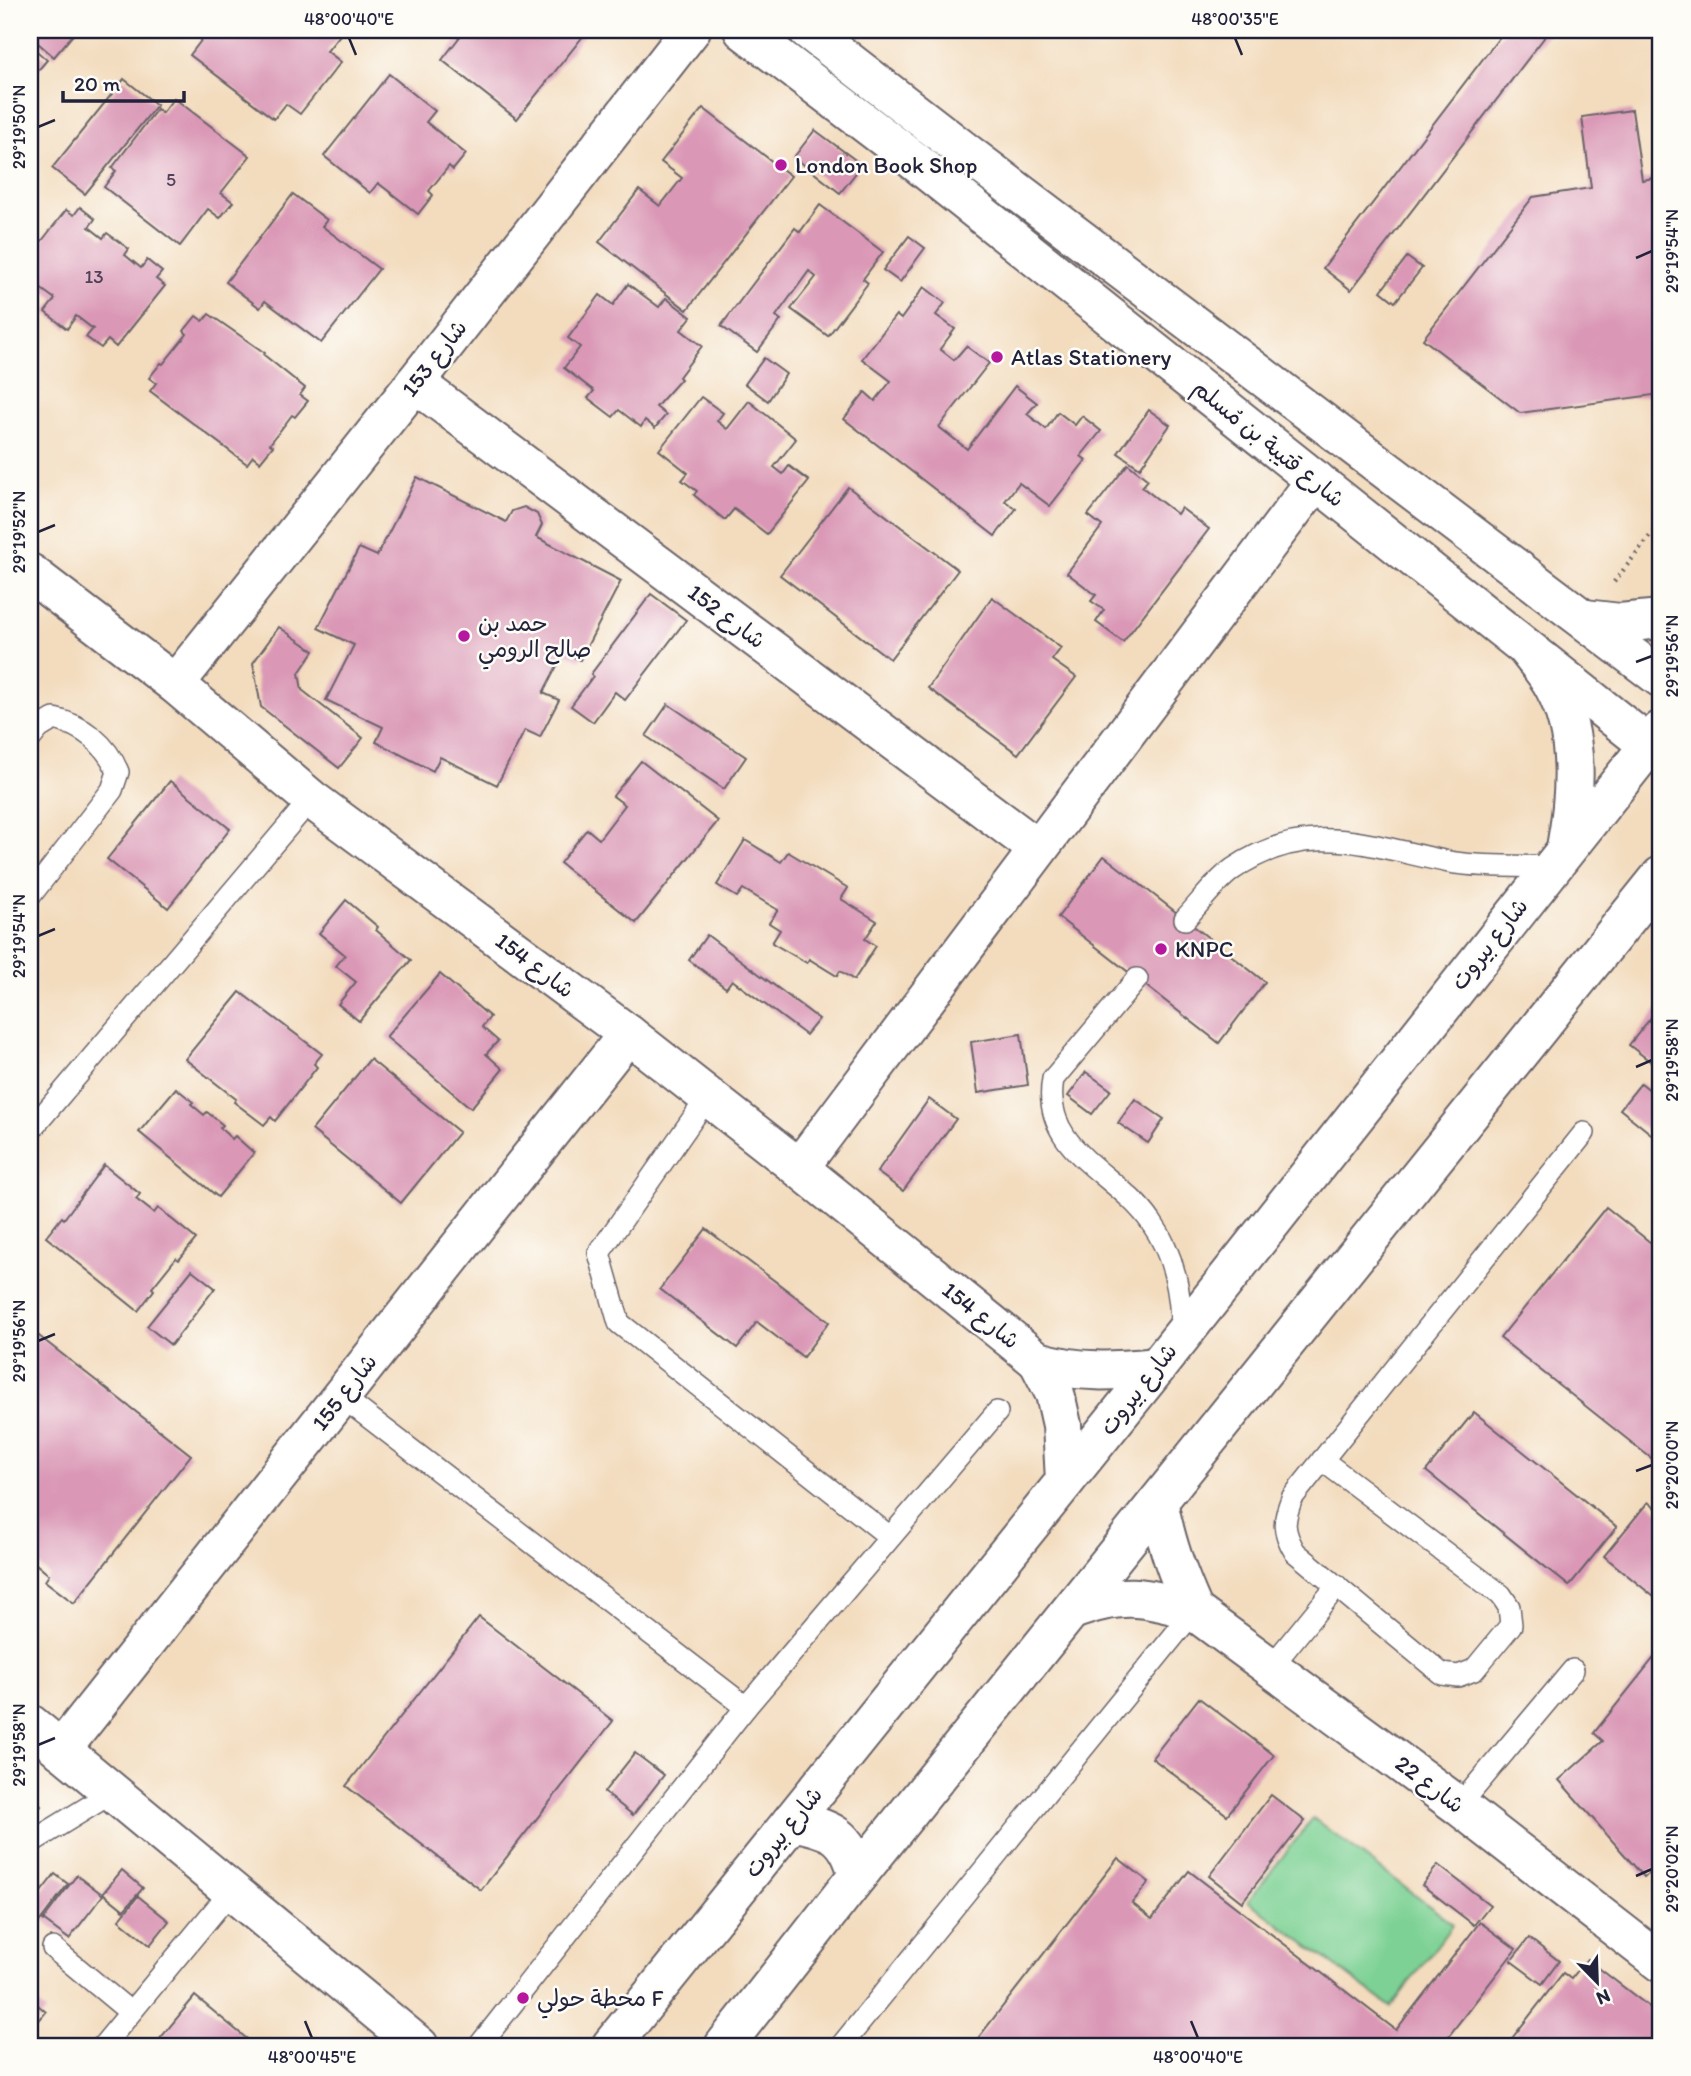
<svg xmlns="http://www.w3.org/2000/svg" width="1691" height="2076" font-family="Itim,'Playpen Sans Arabic',sans-serif">
  <style>
    .green { fill: #7dd194; stroke: #507a68; stroke-width: 2 }
    .building { fill: #da98b6 }
    .lines { fill: none; stroke-linecap: round; stroke-linejoin: round }
    .service-casing { stroke: #6b6369; stroke-width: 24 }
    .minor-casing { stroke: #6b6369; stroke-width: 42 }
    .tertiary-casing { stroke: #6b6369; stroke-width: 42 }
    .secondary-casing { stroke: #6b6369; stroke-width: 42 }
    .path { stroke: #6b6369; stroke-width: 4.5; stroke-dasharray: 2 5; stroke-linecap: butt }
    .service { stroke: #fff; stroke-width: 21 }
    .minor { stroke: #fff; stroke-width: 38 }
    .tertiary { stroke: #fff; stroke-width: 38 }
    .secondary { stroke: #fff; stroke-width: 38 }
    .ticks { fill: none; stroke: #22223b; stroke-width: 2.5 }
    .poi-dot { fill: #b5179e; stroke: #fdfcf7; stroke-width: 2.5 }
    .labels { text-anchor: middle; stroke-width: 5; stroke-linejoin: round; paint-order: stroke }
    .number-label { font-size: 19px; fill: #50405a }
    .poi-label { font-size: 23px; fill: #22223b; stroke: #fdfcf7; text-anchor: start }
    .street-label { font-size: 23px; fill: #22223b; stroke: #fdfcf7 }
    .neatline { fill: none; stroke: #22223b; stroke-width: 2.5 }
    .ticks-label { font-size: 18px; text-anchor: middle; fill: #22223b }
  </style>
  <rect width="100%" height="100%" fill="#fdfcf7"/>
  <filter id="ink" filterUnits="userSpaceOnUse"><feTurbulence type="fractalNoise" baseFrequency=".0143" numOctaves="2"/><feDisplacementMap in="SourceGraphic" scale="14" xChannelSelector="R" yChannelSelector="G"/><feConvolveMatrix kernelMatrix="1 2 1 2 8 2 1 2 1" color-interpolation-filters="sRGB"/></filter>
  <filter id="wash" filterUnits="userSpaceOnUse"><feTurbulence type="fractalNoise" baseFrequency=".00686" numOctaves="4" result="noise"/><feDisplacementMap in="SourceGraphic" scale="28" xChannelSelector="R" yChannelSelector="G"/><feGaussianBlur stdDeviation="1.57" result="paint"/><feColorMatrix in="noise" values="0 0 0 0 0 0 0 0 0 0 0 0 0 0 0 0 0 1.4 0 .05"/><feComposite in="paint" operator="in"/></filter>
  <g filter="url(#wash)">
    <rect width="100%" height="100%" fill="#f3dcbe"/>
    <!-- green -->
    <path class="green" d="M1313,1818L1453,1924L1391,2007L1248,1901Z"/>
    <g id="blocks">
      <!-- building -->
      <g class="building">
        <path d="M30,30H77L54,57L30,36Z"/>
        <path d="M201,30H334L340,35L327,51L341,62L300,114L286,104L274,119L190,55L206,34Z"/>
        <path d="M465,30H588L517,119L442,60Z"/>
        <path d="M1505,30H1550L1351,290L1323,268Z"/>
        <path d="M30,45L47,60L30,80Z"/>
        <path d="M389,74L435,111L426,122L466,154L453,170L449,166L429,191L433,195L418,214L378,183L370,193L324,156Z"/>
        <path d="M124,79L157,105L85,194L52,168Z"/>
        <path d="M174,98L250,156L221,193L233,202L220,218L208,209L180,246L104,187L116,171L112,168L157,109L162,113Z"/>
        <path d="M703,108L791,176L687,310L599,242L639,190L660,206L682,178L661,162Z"/>
        <path d="M1632,110L1642,180L1654,178L1661,169V394L1520,413L1423,339L1533,197L1591,188L1582,117Z"/>
        <path d="M815,130L862,165L840,193L794,157Z"/>
        <path d="M293,194L327,220L322,226L379,269L321,343L265,301L260,308L226,282Z"/>
        <path d="M820,205L883,252L863,279L868,283L828,336L791,309L816,277L809,271L776,316L781,320L757,352L721,326L795,228L800,232Z"/>
        <path d="M80,207L95,219L89,227L103,238L107,233L129,249L125,255L141,268L147,260L162,272L156,279L165,286L116,347L108,340L101,348L86,337L93,329L76,316L67,329L45,312L55,299L40,288L34,295L30,292V256L66,210L74,215Z"/>
        <path d="M909,236L925,248L900,282L883,270Z"/>
        <path d="M1407,257L1422,268L1395,302L1381,291Z"/>
        <path d="M628,284L659,307L666,298L691,317L681,330L702,346L679,377L681,379L656,407L666,415L655,428L645,420L641,427L619,410L613,417L588,398L594,391L564,368L580,347L568,338L600,295L613,305Z"/>
        <path d="M924,287L945,303L936,315L955,329L940,349L954,360L966,346L989,363L939,427L967,449L1015,386L1037,403L1027,414L1046,429L1058,412L1075,425L1082,416L1101,431L1081,456L1086,460L1050,506L1019,483L1005,501L1016,509L995,536L844,419L865,392L875,401L891,381L862,359L896,315L901,319Z"/>
        <path d="M209,314L265,353L264,355L305,388L300,395L308,401L295,417L292,415L270,444L273,446L260,462L253,456L247,464L150,391L156,383L149,378L161,363L163,364L187,334L184,331L196,316L203,321Z"/>
        <path d="M764,358L786,374L768,401L745,384Z"/>
        <path d="M701,397L723,413L717,421L727,429L749,401L796,439L774,467L783,474L789,466L809,481L767,534L734,509L725,520L694,495L697,491L682,480L688,473L659,450Z"/>
        <path d="M1149,410L1170,425L1140,468L1118,453Z"/>
        <path d="M1128,464L1148,480L1142,487L1177,514L1181,508L1209,529L1123,642L1096,622L1104,610L1091,601L1096,595L1067,573L1102,526L1088,515Z"/>
        <path d="M417,477L506,522L512,511L524,507L537,514L542,525L536,537L621,581L580,660L564,652L543,693L559,700L540,737L525,730L497,785L440,757L433,771L376,742L383,727L326,700L354,645L318,628L359,548L377,556Z"/>
        <path d="M848,487L958,570L890,659L780,575Z"/>
        <path d="M651,594L686,620L625,700L615,692L593,722L571,706L593,676L591,674Z"/>
        <path d="M992,597L1061,648L1052,660L1076,677L1018,754L928,688Z"/>
        <path d="M279,627L314,651L299,673L302,690L363,738L339,768L261,707L253,663Z"/>
        <path d="M668,704L746,757L724,789L646,736Z"/>
        <path d="M641,761L718,821L636,923L560,863L587,829L599,839L625,805L613,796Z"/>
        <path d="M170,781L230,829L168,908L107,859Z"/>
        <path d="M745,840L781,862L788,852L848,888L841,899L877,921L865,939L876,946L854,980L840,971L837,976L809,959L807,963L772,943L780,930L769,923L778,910L743,889L737,897L717,885Z"/>
        <path d="M1104,856L1265,982L1219,1043L1058,917Z"/>
        <path d="M346,900L378,927L376,930L411,960L359,1021L338,1004L356,982L336,966L345,955L319,933Z"/>
        <path d="M707,935L819,1019L806,1035L732,980L726,988L689,960Z"/>
        <path d="M440,974L490,1017L482,1027L498,1041L486,1054L503,1069L471,1108L386,1037Z"/>
        <path d="M240,992L322,1054L314,1064L317,1067L275,1121L271,1117L264,1125L234,1102L236,1099L185,1059Z"/>
        <path d="M1661,1005V1057L1655,1065L1629,1045Z"/>
        <path d="M1021,1034L1028,1085L978,1093L971,1042Z"/>
        <path d="M370,1059L459,1132L401,1203L312,1130Z"/>
        <path d="M1086,1072L1111,1090L1092,1114L1068,1096Z"/>
        <path d="M1641,1083L1661,1099V1142L1620,1109Z"/>
        <path d="M176,1088L193,1102L191,1104L204,1115L207,1112L223,1125L220,1128L232,1139L235,1136L254,1153L218,1197L139,1132Z"/>
        <path d="M929,1099L956,1119L903,1191L877,1172Z"/>
        <path d="M1135,1099L1164,1119L1148,1143L1118,1123Z"/>
        <path d="M104,1165L140,1194L136,1199L154,1213L158,1208L196,1239L179,1260L176,1258L152,1288L154,1290L138,1311L46,1237L62,1217L64,1219Z"/>
        <path d="M1606,1207L1661,1251V1466L1500,1338Z"/>
        <path d="M706,1229L829,1322L803,1357L757,1322L737,1348L660,1289Z"/>
        <path d="M192,1270L215,1288L171,1345L147,1326Z"/>
        <path d="M30,1329L191,1455L74,1603L45,1581L49,1575L30,1559Z"/>
        <path d="M1474,1412L1617,1527L1569,1586L1426,1471Z"/>
        <path d="M1648,1502L1661,1513V1544L1656,1551L1661,1555V1598L1659,1601L1604,1556Z"/>
        <path d="M479,1617L613,1721L481,1890L346,1786Z"/>
        <path d="M1653,1659L1661,1665V1862L1644,1877L1559,1780L1603,1741L1594,1733Z"/>
        <path d="M1199,1698L1274,1755L1227,1815L1152,1758Z"/>
        <path d="M635,1753L664,1775L633,1815L604,1792Z"/>
        <path d="M1271,1795L1305,1821L1242,1902L1209,1876Z"/>
        <path d="M31,1797L41,1806L32,1816L30,1814Z"/>
        <path d="M1118,1858L1149,1882L1132,1903L1152,1919L1189,1871L1396,2030L1480,1922L1516,1949L1441,2046H972Z"/>
        <path d="M1438,1865L1490,1905L1474,1925L1422,1885Z"/>
        <path d="M122,1870L143,1888L124,1910L103,1893Z"/>
        <path d="M55,1874L68,1884L30,1934V1906Z"/>
        <path d="M77,1875L103,1895L69,1939L43,1920Z"/>
        <path d="M138,1896L169,1921L150,1945L119,1920Z"/>
        <path d="M1529,1938L1559,1961L1542,1984L1511,1961Z"/>
        <path d="M1587,1959L1661,2016V2046H1506L1563,1973L1571,1979Z"/>
        <path d="M195,1996L252,2043L250,2046H154Z"/>
        <path d="M30,1998L46,2012L30,2031Z"/>
      </g>
    </g>
  </g>
  <g filter="url(#ink)">
    <use href="#blocks" fill-opacity="0" stroke="#6b6369" stroke-width="2"/>
    <g class="lines">
      <defs>
        <g id="service">
          <path d="M30,739L39,728L54,719C83,725 107,745 118,772L112,790L30,896"/>
          <path d="M1185,919C1200,903 1215,882 1233,869C1308,818 1369,846 1449,862C1481,868 1518,865 1551,867"/>
          <path d="M1137,979L1053,1079C1040,1151 1118,1173 1151,1222C1174,1254 1182,1296 1181,1335"/>
          <path d="M708,1097L599,1253L619,1323L890,1537"/>
          <path d="M30,1131L311,799"/>
          <path d="M341,1396L746,1707"/>
          <path d="M1322,1460L1501,1595L1509,1607L1511,1625L1474,1670L1458,1676L1442,1674L1295,1552C1282,1530 1283,1521 1292,1498L1584,1133"/>
          <path d="M1271,1667L1337,1586"/>
          <path d="M1459,1806L1573,1670"/>
          <path d="M30,1843L113,1792"/>
          <path d="M53,1948L130,2012"/>
          <path d="M103,2046L231,1891"/>
          <path d="M479,2046L746,1707L997,1412"/>
          <path d="M841,2046L1194,1611"/>
        </g>
        <g id="minor">
          <path d="M415,383L1038,849"/>
          <path d="M30,573L175,684L311,799L628,1034L799,1168L1038,1361C1081,1374 1113,1371 1157,1367"/>
          <path d="M175,684L415,383L691,30"/>
          <path d="M799,1168L1316,480"/>
          <path d="M1038,1361L1055,1394L1062,1425L1065,1481"/>
          <path d="M1158,1502C1167,1545 1176,1571 1194,1611"/>
          <path d="M1072,1610C1124,1591 1142,1596 1194,1611L1459,1806L1661,1963"/>
          <path d="M30,1724L419,2046"/>
          <path d="M61,1750L628,1034"/>
        </g>
        <g id="tertiary">
          <path d="M743,30L907,155L1661,755"/>
          <path d="M808,30L968,154L1661,678"/>
        </g>
        <g id="secondary">
          <path d="M1585,619L1620,623L1661,619"/>
          <path d="M1525,647C1535,660 1547,673 1554,687C1580,736 1576,794 1566,848"/>
          <path d="M792,1821C832,1829 847,1834 858,1875"/>
          <path d="M611,2046L1157,1367L1661,730"/>
          <path d="M724,2046L858,1875L1661,876"/>
        </g>
      </defs>
      <!-- service casing -->
      <use href="#service" class="service-casing"/>
      <!-- minor casing -->
      <use href="#minor" class="minor-casing"/>
      <!-- tertiary casing -->
      <use href="#tertiary" class="tertiary-casing"/>
      <!-- secondary casing -->
      <use href="#secondary" class="secondary-casing"/>
      <!-- path -->
      <path class="path" d="M1614,582L1661,522"/>
      <!-- service -->
      <use href="#service" class="service"/>
      <!-- minor -->
      <use href="#minor" class="minor"/>
      <!-- tertiary -->
      <use href="#tertiary" class="tertiary"/>
      <!-- secondary -->
      <use href="#secondary" class="secondary"/>
    </g>
  </g>
  <!-- ticks -->
  <path class="ticks" d="M349,38L356,55M1235,38L1242,55M38,127L55,120M1636,258L1652,251M38,532L55,525M1636,662L1652,656M38,936L55,929M1636,1067L1652,1060M38,1341L55,1334M1636,1471L1652,1465M38,1745L55,1738M1636,1876L1652,1869M305,2021L312,2038M1191,2021L1198,2038"/>
  <!-- markers -->
  <g class="poi-dot">
    <circle cx="781" cy="165" r="7"/>
    <circle cx="997" cy="357" r="7"/>
    <circle cx="464" cy="636" r="7"/>
    <circle cx="1161" cy="949" r="7"/>
    <circle cx="523" cy="1998" r="7"/>
  </g>
  <g class="labels">
    <!-- number labels -->
    <g class="number-label">
      <text x="171" y="186">5</text>
      <text x="94" y="283">13</text>
    </g>
    <!-- poi labels -->
    <g class="poi-label">
      <text x="795" y="173">London Book Shop</text>
      <text x="1011" y="365">Atlas Stationery</text>
      <text x="478" y="631">حمد بن<tspan x="478" dy="26">صالح الرومي</tspan></text>
      <text x="1175" y="957">KNPC</text>
      <text x="537" y="2006">محطة حولي F</text>
    </g>
    <!-- street labels -->
    <g class="street-label">
      <text transform="translate(434 358) rotate(-52)" y="8">شارع 153</text>
      <text transform="translate(1269 443) rotate(39)" y="8">شارع قتيبة بن مُسلم</text>
      <text transform="translate(727 616) rotate(37)" y="8">شارع 152</text>
      <text transform="translate(1489 944) rotate(-52)" y="8">شارع بيروت</text>
      <text transform="translate(535 965) rotate(37)" y="8">شارع 154</text>
      <text transform="translate(981 1315) rotate(39)" y="8">شارع 154</text>
      <text transform="translate(1138 1389) rotate(-52)" y="8">شارع بيروت</text>
      <text transform="translate(344 1392) rotate(-52)" y="8">شارع 155</text>
      <text transform="translate(1430 1784) rotate(37)" y="8">شارع 22</text>
      <text transform="translate(783 1832) rotate(-51)" y="8">شارع بيروت</text>
    </g>
  </g>
  <!-- margin -->
  <rect width="1691" height="2076" fill="none" stroke="#fdfcf7" stroke-width="77"/>
  <!-- north arrow -->
  <g transform="translate(1597 1982) rotate(157)" stroke="#fdfcf7" stroke-width="5" paint-order="stroke">
  <path d="M0-5L12 26L0 18L-12 26Z" fill="#22223b"/>
  <text y="-10" font-size="19" font-weight="bold" text-anchor="middle" fill="#22223b">N</text>
  </g>
  <!-- scale -->
  <path d="M63 91v10h121v-10" fill="none" stroke="#22223b" stroke-width="3.5"/>
  <text x="74" y="91" font-size="21" fill="#22223b" stroke="#fdfcf7" stroke-width="5" paint-order="stroke">20 m</text>
  <rect x="38" y="38" width="1614" height="2000" class="neatline"/>
  <g class="ticks-label">
    <text x="349" y="25">48°00'40"E</text>
    <text x="1235" y="25">48°00'35"E</text>
    <text transform="translate(19 127) rotate(-90)" y="6">29°19'50"N</text>
    <text transform="translate(1672 251) rotate(-90)" y="6">29°19'54"N</text>
    <text transform="translate(19 532) rotate(-90)" y="6">29°19'52"N</text>
    <text transform="translate(1672 656) rotate(-90)" y="6">29°19'56"N</text>
    <text transform="translate(19 936) rotate(-90)" y="6">29°19'54"N</text>
    <text transform="translate(1672 1060) rotate(-90)" y="6">29°19'58"N</text>
    <text transform="translate(19 1341) rotate(-90)" y="6">29°19'56"N</text>
    <text transform="translate(1672 1465) rotate(-90)" y="6">29°20'00"N</text>
    <text transform="translate(19 1745) rotate(-90)" y="6">29°19'58"N</text>
    <text transform="translate(1672 1869) rotate(-90)" y="6">29°20'02"N</text>
    <text x="312" y="2063">48°00'45"E</text>
    <text x="1198" y="2063">48°00'40"E</text>
  </g>
</svg>
